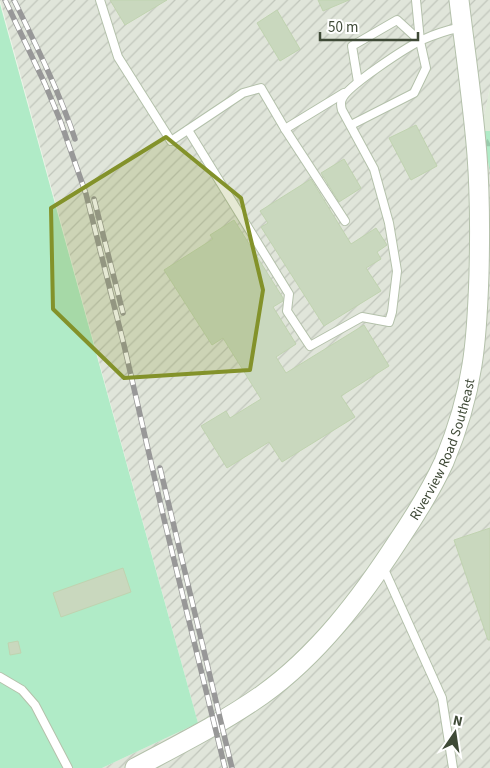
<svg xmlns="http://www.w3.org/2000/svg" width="490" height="768" font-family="'Source Sans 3',sans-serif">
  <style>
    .residential { fill: #dee9d7 }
    .industrial { fill: url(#industrial-furrows) }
    .forest { fill: url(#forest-firs) }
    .pitch { fill: #b0ebc7 }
    .building { fill: #c9d8be; stroke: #c0d3b0 }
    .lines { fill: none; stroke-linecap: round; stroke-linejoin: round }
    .service-casing { stroke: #b4c1ab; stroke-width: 10 }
    .tertiary-casing { stroke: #b4c1ab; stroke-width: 21 }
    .service { stroke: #fff; stroke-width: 8 }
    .tertiary { stroke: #fff; stroke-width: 19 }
    .rail-casing { stroke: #989898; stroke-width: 5.5 }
    .rail { stroke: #fff; stroke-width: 4; stroke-dasharray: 11; stroke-linecap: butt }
    .marked { fill: #83922a; fill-opacity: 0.2; stroke: #83922a; stroke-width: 4; stroke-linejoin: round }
    .labels { text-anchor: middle; stroke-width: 4; stroke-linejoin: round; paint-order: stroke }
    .street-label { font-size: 14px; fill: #3f4a37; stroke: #fff }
  </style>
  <defs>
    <pattern id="industrial-furrows" width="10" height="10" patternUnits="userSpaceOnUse" patternTransform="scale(1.25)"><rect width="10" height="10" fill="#e0e5da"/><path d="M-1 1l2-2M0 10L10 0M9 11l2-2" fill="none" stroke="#c1c6bc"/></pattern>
    <pattern id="forest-firs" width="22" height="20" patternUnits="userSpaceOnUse" patternTransform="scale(1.25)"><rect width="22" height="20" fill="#b0ebc7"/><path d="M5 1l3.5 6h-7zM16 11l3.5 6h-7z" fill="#98cbac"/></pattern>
  </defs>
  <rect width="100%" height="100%" fill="#edf5e9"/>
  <!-- residential -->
  <path class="residential" d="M490,87V131H481Z"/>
  <!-- industrial -->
  <path class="industrial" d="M0,0H490V87L481,131L490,171V768H102L198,723Z"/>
  <!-- forest -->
  <path class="forest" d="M481,131H490V171Z"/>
  <!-- pitch -->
  <path class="pitch" d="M0,4L198,723L102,768H0Z"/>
  <!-- building -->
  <g class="building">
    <path d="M110,0H167L125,25Z"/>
    <path d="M318,0H349L323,11Z"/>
    <path d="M277,10L300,49L280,61L257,23Z"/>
    <path d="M416,125L437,166L411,180L389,138Z"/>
    <path d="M344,159L361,188L339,202L321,173Z"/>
    <path d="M311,179L351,244L376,228L387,245L377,252L381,259L366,268L381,291L324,326L261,227L268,223L260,211Z"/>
    <path d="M234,220L283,298V301L273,307L296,344L276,357L286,373L364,325L389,366L341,396L355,417L282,462L269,442L227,468L201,426L226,411L230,418L261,399L223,338L212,345L164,270L213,239L210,235Z"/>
    <path d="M490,528V640H488L454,540Z"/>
    <path d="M123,568L131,592L61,617L53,593Z"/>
    <path d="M18,641L21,653L10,655L8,643Z"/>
  </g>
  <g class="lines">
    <defs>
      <g id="service">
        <path d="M100,0L118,57L171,141L243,93L261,88L285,129"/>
        <path d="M358,82L352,46L397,20L420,41"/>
        <path d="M344,93L285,129L345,221"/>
        <path d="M351,125L414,93L426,68L420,41L416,0"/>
        <path d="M188,130L289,294L287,311L310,346L362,317L389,322L392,312L397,271L389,223L374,169L342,110C341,106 340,103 342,99C347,86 407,47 422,40C435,34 448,30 462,27"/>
        <path d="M383,567L442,698L453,768"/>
        <path d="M0,677L22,690L35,705L68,768"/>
      </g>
      <g id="tertiary">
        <path id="s1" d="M135,768C178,745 222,723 262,695C318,655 361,598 398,541C415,516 431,490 444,462C457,431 467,398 472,365C477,335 478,304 479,274C480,234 480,194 477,155C473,103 465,51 459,0"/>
      </g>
    </defs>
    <!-- service casing -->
    <use href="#service" class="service-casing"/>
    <!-- tertiary casing -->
    <use href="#tertiary" class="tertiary-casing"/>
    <!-- service -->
    <use href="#service" class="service"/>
    <!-- tertiary -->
    <use href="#tertiary" class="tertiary"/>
    <defs>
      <g id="rail">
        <path d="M5,0L45,84L60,120L86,194L124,345L164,519L225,768"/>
        <path d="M14,0C36,45 59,91 75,139"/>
        <path d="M94,199L123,313"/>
        <path d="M160,468L232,768"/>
      </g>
    </defs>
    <!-- rail casing -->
    <use href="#rail" class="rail-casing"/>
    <!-- rail -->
    <use href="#rail" class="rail"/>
  </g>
  <!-- marked area -->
  <path class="marked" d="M166,137L241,198L263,290L250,370L124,378L53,309L51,208Z"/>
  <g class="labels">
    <!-- street labels -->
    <g class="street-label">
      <text dy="5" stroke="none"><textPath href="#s1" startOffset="456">Riverview Road Southeast</textPath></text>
    </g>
  </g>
  <!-- north arrow -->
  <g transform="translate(455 733) rotate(13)" stroke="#ffffff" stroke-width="4" paint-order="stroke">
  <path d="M0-4L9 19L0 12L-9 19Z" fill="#3f4a37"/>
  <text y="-8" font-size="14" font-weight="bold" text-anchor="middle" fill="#3f4a37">N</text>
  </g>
  <!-- scale -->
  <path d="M320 32v8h98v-8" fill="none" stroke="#3f4a37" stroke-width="2.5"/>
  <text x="328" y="32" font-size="15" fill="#3f4a37" stroke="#ffffff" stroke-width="4" paint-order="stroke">50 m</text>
</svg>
